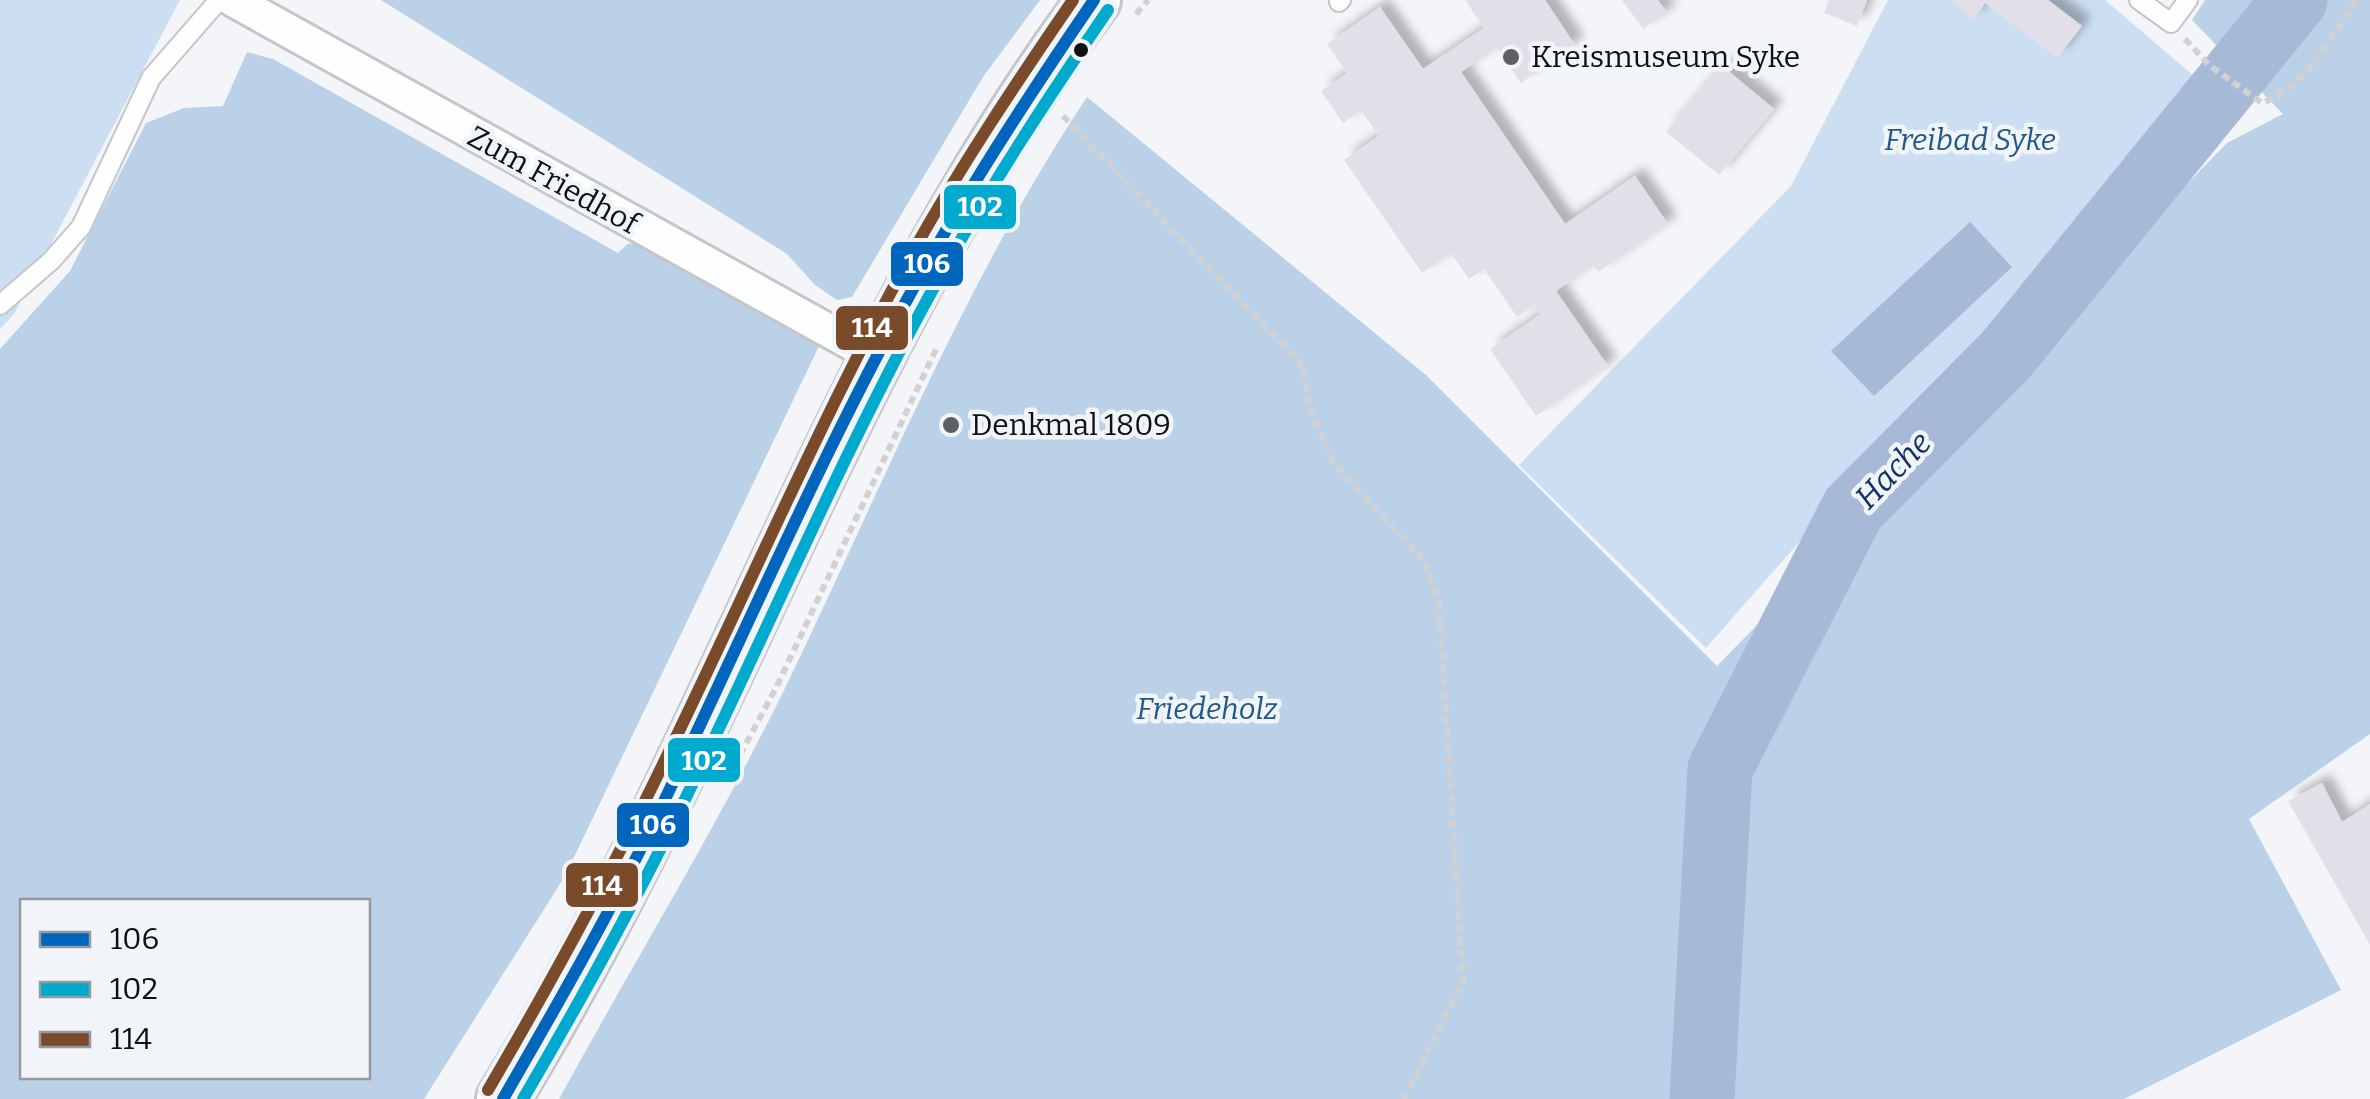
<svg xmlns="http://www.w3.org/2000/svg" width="2370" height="1099" font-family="Bitter,serif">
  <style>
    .green { fill: #ccdef1 }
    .forest { fill: #bbd1e7; fill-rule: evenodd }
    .water { fill: #a6bad8 }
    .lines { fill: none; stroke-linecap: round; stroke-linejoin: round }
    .river { stroke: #a6bad8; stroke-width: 65 }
    .building { fill: #e3dfe9; filter: url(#shadow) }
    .service-casing { stroke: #c5c6c9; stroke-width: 22 }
    .minor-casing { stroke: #c5c6c9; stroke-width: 38 }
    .primary-casing { stroke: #c5c6c9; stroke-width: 58 }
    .path { stroke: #d1d1d2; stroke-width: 6; stroke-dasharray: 8 5; stroke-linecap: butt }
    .service { stroke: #fdfefe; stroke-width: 18 }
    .minor { stroke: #fdfefe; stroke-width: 32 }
    .primary { stroke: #fdfefe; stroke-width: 52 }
    .bus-1-casing { stroke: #f1f5fa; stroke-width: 20 }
    .bus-2-casing { stroke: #f1f5fa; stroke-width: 20 }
    .bus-3-casing { stroke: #f1f5fa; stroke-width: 20 }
    .bus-1 { stroke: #0065bd; stroke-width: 12 }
    .bus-2 { stroke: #00a9ce; stroke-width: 12 }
    .bus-3 { stroke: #7a4b2a; stroke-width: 12 }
    .bus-dot { fill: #0e1011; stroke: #f1f5fa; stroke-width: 4 }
    .poi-dot { fill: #5e6062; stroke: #f1f5fa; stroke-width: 4 }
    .labels { text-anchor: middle; stroke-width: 9; stroke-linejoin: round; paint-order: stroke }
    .poi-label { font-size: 30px; fill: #0e1011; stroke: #f1f5fa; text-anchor: start }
    .park-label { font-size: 30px; font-style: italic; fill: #215889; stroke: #f1f5fa }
    .street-label { font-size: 30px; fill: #0e1011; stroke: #f1f5fa }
    .water-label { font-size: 32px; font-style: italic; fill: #113266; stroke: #f1f5fa }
    .line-badge { stroke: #f1f5fa; stroke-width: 4 }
    .badge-label { font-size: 28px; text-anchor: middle; font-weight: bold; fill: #fff }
  </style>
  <defs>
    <filter id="shadow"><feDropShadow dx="9" dy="-9" stdDeviation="5" flood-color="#0004"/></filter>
  </defs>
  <rect width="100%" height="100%" fill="#f3f5f8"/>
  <!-- green -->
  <g class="green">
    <path d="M0,0H180L14,314L0,329Z"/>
    <path d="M1888,0H2105L2202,83L1706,648L1519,465L1791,186Z"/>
  </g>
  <!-- forest -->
  <g class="forest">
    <path d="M381,0H1040L983,77L852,297L837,300L815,285L787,254Z"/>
    <path d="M2205,0H2370V734L2249,819L2341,990L2124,1099H559C635,960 719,824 788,682C883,485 966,279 1087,97L1426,375L1717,666L2227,143L2283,114L2192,20Z"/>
    <path d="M247,52L273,59L618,253L627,244L645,242L820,344L565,876L424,1099H0V349L70,271L146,123L184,108L223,106ZM22,902H368V1076H22Z"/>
  </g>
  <!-- water -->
  <path class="water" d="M1970,222L2012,267L1874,396L1831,351Z"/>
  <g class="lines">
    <!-- river -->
    <path class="river" d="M1702,1099L1720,769L1853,509L2006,355L2295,0"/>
  </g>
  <!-- building -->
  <g class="building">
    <path d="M1465,0H1545L1575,45L1521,83L1497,47L1461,72L1565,224L1635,176L1668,224L1598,272L1593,265L1556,291L1608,366L1536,416L1490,349L1541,314L1534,305L1517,317L1484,269L1469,279L1451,253L1422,273L1344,160L1379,136L1361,110L1343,123L1321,91L1347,73L1327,44L1380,7L1423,69L1484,28Z"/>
    <path d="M1622,0H1658L1667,13L1643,29Z"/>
    <path d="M1829,0H1867L1857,26L1824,13Z"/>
    <path d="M1949,0H2048L2082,26L2057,58L1985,3L1974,19Z"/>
    <path d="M1721,65L1774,109L1719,175L1666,132Z"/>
    <path d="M2322,783L2342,822L2370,804V945L2288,801Z"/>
  </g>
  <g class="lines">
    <defs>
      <g id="service">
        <path d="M2139,0L2171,23L2188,0"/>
        <path d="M1339,2L1341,0"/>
        <path d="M0,305L51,261L81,227L151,78L219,0"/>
      </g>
      <path id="minor" d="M233,0L874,356"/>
      <path id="primary" d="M503,1099C723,744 843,336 1094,0"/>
    </defs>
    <!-- service casing -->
    <use href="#service" class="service-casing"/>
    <!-- minor casing -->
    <use href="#minor" class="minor-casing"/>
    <!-- primary casing -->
    <use href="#primary" class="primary-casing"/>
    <!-- path -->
    <g class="path">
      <path d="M1136,14L1148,0"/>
      <path d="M2185,39L2209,65L2262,103C2307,86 2330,40 2356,0"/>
      <path d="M1063,116L1304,367L1309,406L1333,462L1424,561L1439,604L1463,981L1404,1099"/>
      <path d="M734,766L777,686L938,345"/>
    </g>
    <!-- service -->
    <use href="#service" class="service"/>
    <!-- minor -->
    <use href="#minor" class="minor"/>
    <!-- primary -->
    <use href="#primary" class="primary"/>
    <defs>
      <path id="bus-1" d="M503,1099C556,1007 609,915 655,820C745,634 826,442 928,262C979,171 1035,86 1094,0"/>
      <path id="bus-2" d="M523,1099C574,1012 623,924 668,834C761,647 841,453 943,271C993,181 1050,95 1108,10"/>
      <path id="bus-3" d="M488,1090C540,1001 590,911 636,819C730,632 810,438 911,255C960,167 1016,83 1073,0"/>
    </defs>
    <!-- bus-1 casing -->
    <use href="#bus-1" class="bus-1-casing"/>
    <!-- bus-2 casing -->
    <use href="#bus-2" class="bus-2-casing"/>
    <!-- bus-3 casing -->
    <use href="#bus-3" class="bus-3-casing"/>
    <!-- bus-1 -->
    <use href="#bus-1" class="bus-1"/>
    <!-- bus-2 -->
    <use href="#bus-2" class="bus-2"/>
    <!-- bus-3 -->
    <use href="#bus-3" class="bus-3"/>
  </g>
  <!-- markers -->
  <circle class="bus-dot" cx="1081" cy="50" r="9"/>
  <g class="poi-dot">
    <circle cx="1511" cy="57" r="10"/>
    <circle cx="951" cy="425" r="10"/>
  </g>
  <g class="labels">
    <!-- poi labels -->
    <g class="poi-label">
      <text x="1531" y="67">Kreismuseum Syke</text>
      <text x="971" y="435">Denkmal 1809</text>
    </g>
    <!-- park labels -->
    <g class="park-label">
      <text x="1970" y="150">Freibad Syke</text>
      <text x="1207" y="719">Friedeholz</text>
    </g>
    <!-- street labels -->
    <g class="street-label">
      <text transform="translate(553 180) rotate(29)" y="10">Zum Friedhof</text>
    </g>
    <!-- water labels -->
    <g class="water-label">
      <text transform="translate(1893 470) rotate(-46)" y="11">Hache</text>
    </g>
  </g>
  <g class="line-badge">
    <rect x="942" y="183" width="76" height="48" rx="10" fill="#00a9ce"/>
    <rect x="889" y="240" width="76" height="48" rx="10" fill="#0065bd"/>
    <rect x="834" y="304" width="76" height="48" rx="10" fill="#7a4b2a"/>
    <rect x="666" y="736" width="76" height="48" rx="10" fill="#00a9ce"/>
    <rect x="615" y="801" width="76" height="48" rx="10" fill="#0065bd"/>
    <rect x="564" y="861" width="76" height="48" rx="10" fill="#7a4b2a"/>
  </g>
  <g class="badge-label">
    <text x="980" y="216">102</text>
    <text x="927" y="273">106</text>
    <text x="872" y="337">114</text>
    <text x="704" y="770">102</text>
    <text x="653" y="834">106</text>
    <text x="602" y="895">114</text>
  </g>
  <!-- legend -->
  <rect x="20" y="899" width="350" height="180" fill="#f1f5fa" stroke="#96999d" stroke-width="2.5"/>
  <rect x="40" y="932" width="50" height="15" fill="#0065bd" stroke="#96999d" stroke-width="2.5"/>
  <text x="110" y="949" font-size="30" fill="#0e1011">106</text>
  <rect x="40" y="982" width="50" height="15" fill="#00a9ce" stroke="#96999d" stroke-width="2.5"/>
  <text x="110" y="999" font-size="30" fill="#0e1011">102</text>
  <rect x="40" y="1032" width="50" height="15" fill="#7a4b2a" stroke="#96999d" stroke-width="2.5"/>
  <text x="110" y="1049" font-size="30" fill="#0e1011">114</text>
</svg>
